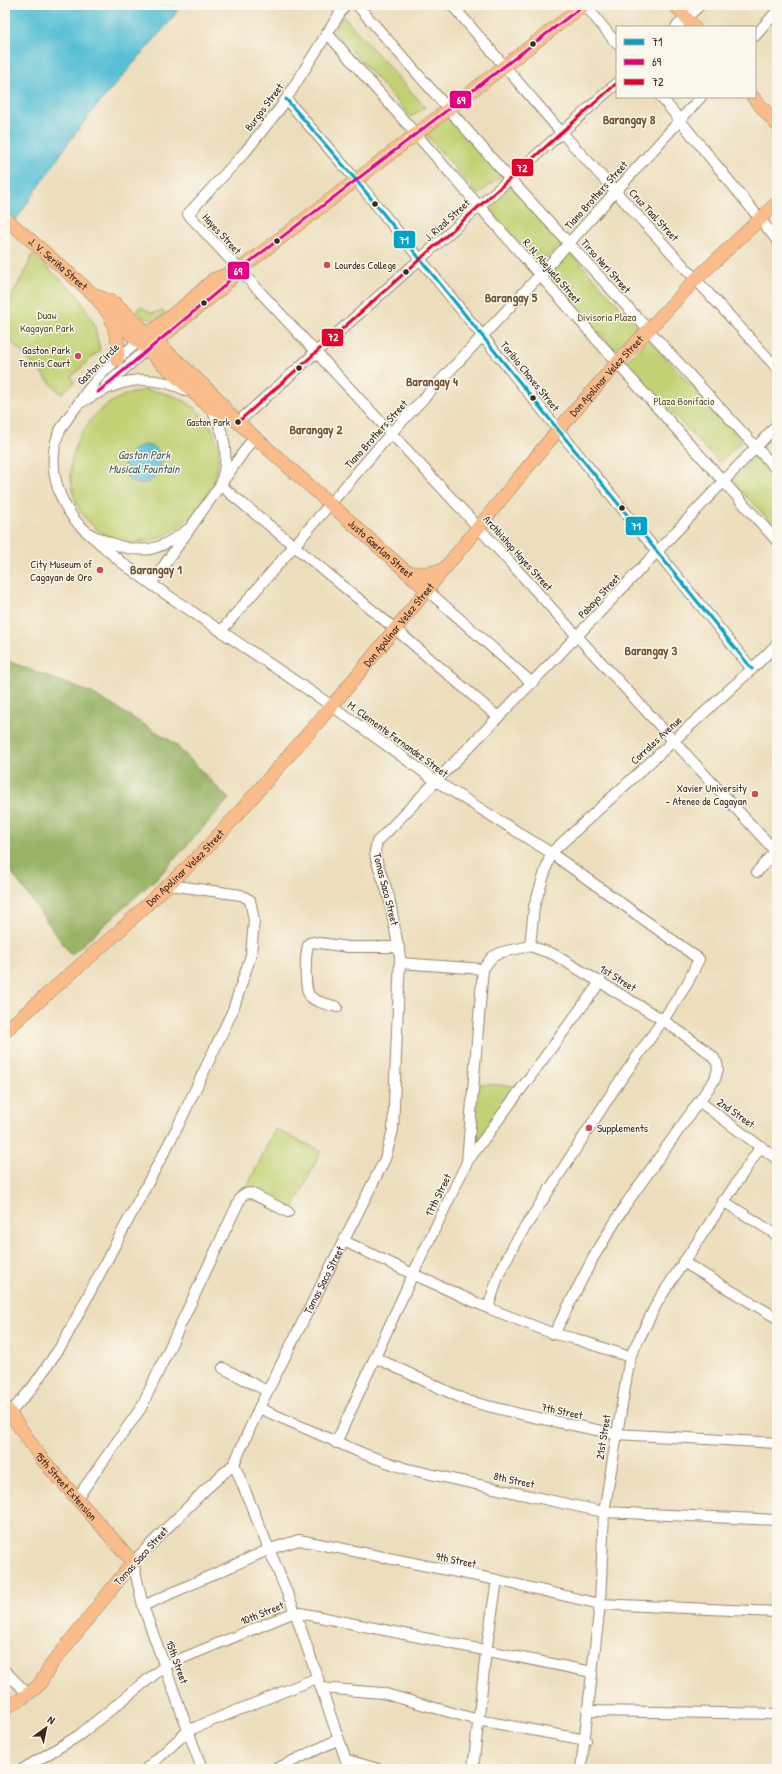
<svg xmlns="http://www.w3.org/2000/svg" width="782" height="1774" font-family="'Patrick Hand',sans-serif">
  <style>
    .green { fill: #c1d173; stroke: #7e7e48 }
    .forest { fill: #98b365; stroke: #6a6e42 }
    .water { fill: #58c0d5; stroke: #4a757a }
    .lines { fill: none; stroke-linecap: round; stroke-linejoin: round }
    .minor-casing { stroke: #94846d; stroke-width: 12 }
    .major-casing { stroke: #94846d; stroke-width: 14 }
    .minor { stroke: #fff; stroke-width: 10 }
    .major { stroke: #f9bc8a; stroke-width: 13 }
    .bus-1-casing { stroke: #fbf7ec; stroke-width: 6 }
    .bus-2-casing { stroke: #fbf7ec; stroke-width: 6 }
    .bus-3-casing { stroke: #fbf7ec; stroke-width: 6 }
    .bus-1 { stroke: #03a3c5; stroke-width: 3 }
    .bus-2 { stroke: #e5007d; stroke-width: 3 }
    .bus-3 { stroke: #e4002b; stroke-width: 3 }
    .bus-dot { fill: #3b2a1e; stroke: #fbf7ec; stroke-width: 1.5 }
    .poi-dot { fill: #d1495b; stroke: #fbf7ec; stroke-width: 1.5 }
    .labels { text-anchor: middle; stroke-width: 3; stroke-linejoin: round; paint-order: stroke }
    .bus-label { font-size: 10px; fill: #3b2a1e; stroke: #fbf7ec; text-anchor: end }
    .street-label { font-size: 11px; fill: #3b2a1e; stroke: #fbf7ec }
    .poi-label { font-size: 11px; fill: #3b2a1e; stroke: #fbf7ec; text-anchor: end }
    .park-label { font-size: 11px; fill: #5c5433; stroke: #fbf7ec }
    .water-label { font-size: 12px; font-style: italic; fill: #455e5e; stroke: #fbf7ec }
    .quarter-label { font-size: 13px; font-weight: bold; fill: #745536; stroke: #fbf7ec }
    .line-badge { stroke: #fbf7ec; stroke-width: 1.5 }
    .badge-label { font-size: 11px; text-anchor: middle; font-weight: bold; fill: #fff }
  </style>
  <rect width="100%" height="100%" fill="#fbf7ec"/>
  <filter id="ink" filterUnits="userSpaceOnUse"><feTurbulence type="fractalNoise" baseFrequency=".025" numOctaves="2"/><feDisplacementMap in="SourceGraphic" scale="8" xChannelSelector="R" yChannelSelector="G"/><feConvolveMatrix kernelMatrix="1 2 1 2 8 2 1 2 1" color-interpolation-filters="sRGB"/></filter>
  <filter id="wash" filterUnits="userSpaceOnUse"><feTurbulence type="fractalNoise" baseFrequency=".012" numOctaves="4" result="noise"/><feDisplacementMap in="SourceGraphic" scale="16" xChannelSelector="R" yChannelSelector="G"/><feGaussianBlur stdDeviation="0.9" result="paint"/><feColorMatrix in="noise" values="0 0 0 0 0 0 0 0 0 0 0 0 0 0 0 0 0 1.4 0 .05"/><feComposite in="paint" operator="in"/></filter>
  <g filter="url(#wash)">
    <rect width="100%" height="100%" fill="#ecdebc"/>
    <!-- green -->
    <g class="green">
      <path d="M343,16L425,107L411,117L333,30Z"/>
      <path d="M450,113L502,175L478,195L425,133Z"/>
      <path d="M510,186L561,244L536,265L486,206Z"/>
      <path d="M569,251L639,328L614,350L545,273Z"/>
      <path d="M32,254L76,293L94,323L100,350L71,377L75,382L61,394L5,335V309L28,266Z"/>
      <path d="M141,307L152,313L163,311L165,314C152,321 147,322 136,311L137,309Z"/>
      <path d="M649,340L742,441L719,463L625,362Z"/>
      <path d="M144,390C166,392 183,397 199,412C264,472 148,598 83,515C76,507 74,496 72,486C64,450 89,410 123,396C130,393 137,392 144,390Z"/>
      <path d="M754,458L777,482V528L731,481Z"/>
      <path d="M476,1084L520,1086L472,1148Z"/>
      <path d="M275,1129L321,1151L292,1211L246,1189Z"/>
    </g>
    <!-- forest -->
    <path class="forest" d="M5,660L92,693L173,742L229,799L161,874L71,955L5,863Z"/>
    <!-- water -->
    <g class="water">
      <path d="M5,5H181L171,20L94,109L69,142L5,236Z"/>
      <path d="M144,445L155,447C179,477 124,504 124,463L133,450Z"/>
    </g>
  </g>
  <g filter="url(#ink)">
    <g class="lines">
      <defs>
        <g id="minor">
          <path d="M345,5L281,107L246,151L188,214L478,527L577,636L777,853"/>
          <path d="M357,5L509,178L777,470"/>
          <path d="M452,5L561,132L777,368"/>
          <path d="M585,5L617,44"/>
          <path d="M676,27L700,5"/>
          <path d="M327,33L626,373L777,541"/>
          <path d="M755,36L777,11"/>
          <path d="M661,97L777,240"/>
          <path d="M286,99L356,180L752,669"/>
          <path d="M139,341C123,355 105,368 92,385C86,392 81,400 76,407C69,416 62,425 58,435C46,469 60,510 87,532C93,537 103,540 111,543C124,548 136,551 150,549C165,546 178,536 190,528"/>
          <path d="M106,385L147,349"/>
          <path d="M82,402C119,379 147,372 188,391"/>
          <path d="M209,406C224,429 230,452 222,479"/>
          <path d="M238,422L617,83"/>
          <path d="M220,485L394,628L498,717"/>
          <path d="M88,533L121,562L151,584L332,706L436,781L551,853L699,959L687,984L663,1020L615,1088L515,1243L499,1274L488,1308"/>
          <path d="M151,584L254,437"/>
          <path d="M427,590L532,683"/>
          <path d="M221,631L391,433L540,275L701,97"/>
          <path d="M551,853L752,669L777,644"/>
          <path d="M757,872L775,851"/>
          <path d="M530,946L534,907L551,853"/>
          <path d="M400,963L483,969"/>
          <path d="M337,1007C329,1004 316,1003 310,996C304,990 305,951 309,943L313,942L348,947H399"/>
          <path d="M700,1102L777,1159"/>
          <path d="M467,1162L483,969L492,957L502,952L530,946L553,954L663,1020L704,1049L713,1057L717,1063L718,1069L715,1079L626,1204L593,1258L554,1334"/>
          <path d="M723,1201L777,1235"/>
          <path d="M344,1241L413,1274L488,1308L554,1334L576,1339L630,1357"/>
          <path d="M683,1262L777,1318"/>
          <path d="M376,1358L468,1401L524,1415L616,1434L777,1443"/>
          <path d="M223,1368L267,1391"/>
          <path d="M259,1408L364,1454L404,1468L443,1477L604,1512L777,1520"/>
          <path d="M10,1413L32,1388L63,1343L177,1128L233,1010L251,955L254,920L250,900L241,895L170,885"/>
          <path d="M336,1443L413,1274L467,1162L601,981"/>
          <path d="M234,1464L295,1612L349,1769"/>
          <path d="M77,1498L141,1408L241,1197L244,1194L251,1193L288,1212"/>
          <path d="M143,1606L270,1549L299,1540L497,1580L600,1604L777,1612"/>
          <path d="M5,1671L28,1694"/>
          <path d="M321,1688L382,1693L478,1720L586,1740"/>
          <path d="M588,1711L777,1714"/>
          <path d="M347,1760L378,1769"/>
          <path d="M23,1769L78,1736L166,1665L295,1612L592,1672"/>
          <path d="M146,1769L189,1730L317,1678"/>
          <path id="s1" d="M202,1769L143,1606L133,1562L206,1489L234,1464L259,1408L385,1159L393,1130L400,957L389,897L376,859L375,851L377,842L577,636L777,425"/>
          <path d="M276,1769L339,1739"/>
          <path d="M473,1769L486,1652L497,1580"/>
          <path d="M581,1769L600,1604L604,1512L630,1357L658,1301L761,1146"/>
        </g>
        <g id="major">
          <path d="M675,5L694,27"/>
          <path d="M753,97L777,125"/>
          <path id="s2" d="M5,218L93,294L108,313L208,406L230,415"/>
          <path id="s3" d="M93,294L116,304L216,397L230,415L427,590"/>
          <path d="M110,316C116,332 120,344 117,360"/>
          <path d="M142,339L190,301L214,279L236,271"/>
          <path d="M147,349L222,288L239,270L584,5"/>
          <path d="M407,572L422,574L443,570"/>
          <path id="s4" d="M5,1031L117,933L201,854L236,816L332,706L558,430L617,363L696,279L777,203"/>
          <path id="s5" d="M5,1406L41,1458L133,1562L51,1665L39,1685L23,1698L5,1708"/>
        </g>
      </defs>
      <!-- minor casing -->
      <use href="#minor" class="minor-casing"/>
      <!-- major casing -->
      <use href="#major" class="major-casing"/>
      <!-- minor -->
      <use href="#minor" class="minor"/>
      <!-- major -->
      <use href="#major" class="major"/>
      <defs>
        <path id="bus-1" d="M286,99L356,180L752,669"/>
        <path id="bus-2" d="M98,392L222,288L239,270L584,5"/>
        <path id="bus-3" d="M238,422L617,83"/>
      </defs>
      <!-- bus-1 casing -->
      <use href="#bus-1" class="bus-1-casing"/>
      <!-- bus-2 casing -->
      <use href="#bus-2" class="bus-2-casing"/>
      <!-- bus-3 casing -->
      <use href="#bus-3" class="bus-3-casing"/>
      <!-- bus-1 -->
      <use href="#bus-1" class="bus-1"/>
      <!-- bus-2 -->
      <use href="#bus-2" class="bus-2"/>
      <!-- bus-3 -->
      <use href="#bus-3" class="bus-3"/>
    </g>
  </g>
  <!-- markers -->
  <g class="bus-dot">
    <circle cx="533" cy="44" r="3.5"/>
    <circle cx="375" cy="204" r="3.5"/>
    <circle cx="277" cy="241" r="3.5"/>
    <circle cx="406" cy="272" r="3.5"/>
    <circle cx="204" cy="303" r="3.5"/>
    <circle cx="299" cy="368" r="3.5"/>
    <circle cx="533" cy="398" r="3.5"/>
    <circle cx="238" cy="422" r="3.5"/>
    <circle cx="622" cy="508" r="3.5"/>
  </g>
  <g class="poi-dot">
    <circle cx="327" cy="265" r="4"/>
    <circle cx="78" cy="356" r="4"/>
    <circle cx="100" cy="570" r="4"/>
    <circle cx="755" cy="794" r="4"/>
    <circle cx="589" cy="1128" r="4"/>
  </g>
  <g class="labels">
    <!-- bus labels -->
    <g class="bus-label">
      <text x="230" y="426">Gaston Park</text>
    </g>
    <!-- street labels -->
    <g class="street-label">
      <text transform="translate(264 107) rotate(-53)" y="4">Burgos Street</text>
      <text transform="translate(596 195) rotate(-48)" y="4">Tiano Brothers Street</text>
      <text transform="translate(654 215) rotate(47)" y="4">Cruz Taal Street</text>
      <text transform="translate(447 220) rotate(-42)" y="4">J. Rizal Street</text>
      <text transform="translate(222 234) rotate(47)" y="4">Hayes Street</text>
      <text dy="4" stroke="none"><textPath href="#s2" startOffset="70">J. V. Seriña Street</textPath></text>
      <text transform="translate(606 266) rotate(48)" y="4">Tirso Neri Street</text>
      <text transform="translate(552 271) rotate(49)" y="4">R. N. Abejuela Street</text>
      <text transform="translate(98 364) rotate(-45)" y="4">Gaston Circle</text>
      <text transform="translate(530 376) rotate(51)" y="4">Toribio Chaves Street</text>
      <text dy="4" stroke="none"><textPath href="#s4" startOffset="891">Don Apolinar Velez Street</textPath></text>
      <text transform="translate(376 434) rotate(-48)" y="4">Tiano Brothers Street</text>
      <text dy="4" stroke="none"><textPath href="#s3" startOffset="386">Justo Gaerlan Street</textPath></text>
      <text transform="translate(518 553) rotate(48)" y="4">Archbishop Hayes Street</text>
      <text transform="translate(599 596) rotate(-47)" y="4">Pabayo Street</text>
      <text dy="4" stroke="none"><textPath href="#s4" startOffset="567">Don Apolinar Velez Street</textPath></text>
      <text transform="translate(398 739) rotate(36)" y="4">M. Clemente Fernandez Street</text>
      <text transform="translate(656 740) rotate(-43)" y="4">Corrales Avenue</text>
      <text dy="4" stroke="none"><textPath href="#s4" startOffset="243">Don Apolinar Velez Street</textPath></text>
      <text transform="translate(386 889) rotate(76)" y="4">Tomas Saco Street</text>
      <text transform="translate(618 978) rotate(32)" y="4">1st Street</text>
      <text transform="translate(736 1113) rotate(35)" y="4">2nd Street</text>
      <text transform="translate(438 1195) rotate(-64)" y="4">17th Street</text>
      <text dy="4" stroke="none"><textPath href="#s1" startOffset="564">Tomas Saco Street</textPath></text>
      <text transform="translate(562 1411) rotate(12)" y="4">7th Street</text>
      <text transform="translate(603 1437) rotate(-81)" y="4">21st Street</text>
      <text transform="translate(514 1480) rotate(12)" y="4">8th Street</text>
      <text dy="4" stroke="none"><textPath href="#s5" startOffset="101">15th Street Extension</textPath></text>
      <text transform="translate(141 1556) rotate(-48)" y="4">Tomas Saco Street</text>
      <text transform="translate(456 1560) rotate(11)" y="4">9th Street</text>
      <text transform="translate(262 1613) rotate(-22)" y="4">10th Street</text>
      <text transform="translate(177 1662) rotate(70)" y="4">15th Street</text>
    </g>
    <!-- poi labels -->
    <g class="poi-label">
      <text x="335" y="269" text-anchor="start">Lourdes College</text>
      <text x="70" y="354">Gaston Park<tspan x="70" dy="13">Tennis Court</tspan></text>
      <text x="92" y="568">City Museum of<tspan x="92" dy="13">Cagayan de Oro</tspan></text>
      <text x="747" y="792">Xavier University<tspan x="747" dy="13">- Ateneo de Cagayan</tspan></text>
      <text x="597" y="1132" text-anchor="start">Supplements</text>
    </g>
    <!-- park labels -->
    <g class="park-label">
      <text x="47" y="319">Duaw<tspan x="47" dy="13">Kagayan Park</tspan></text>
      <text x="607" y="321">Divisoria Plaza</text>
      <text x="684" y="405">Plaza Bonifacio</text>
    </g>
    <!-- water labels -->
    <g class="water-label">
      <text x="144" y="459">Gaston Park<tspan x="144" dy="14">Musical Fountain</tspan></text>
    </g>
    <!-- quarter labels -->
    <g class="quarter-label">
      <text x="629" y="124">Barangay 8</text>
      <text x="511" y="302">Barangay 5</text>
      <text x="432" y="386">Barangay 4</text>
      <text x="316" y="434">Barangay 2</text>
      <text x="156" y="574">Barangay 1</text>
      <text x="651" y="655">Barangay 3</text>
    </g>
  </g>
  <g class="line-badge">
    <rect x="449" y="90" width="23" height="19" rx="4" fill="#e5007d"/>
    <rect x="511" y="158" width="23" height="19" rx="4" fill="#e4002b"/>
    <rect x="393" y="230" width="23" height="19" rx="4" fill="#03a3c5"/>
    <rect x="227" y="261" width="23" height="19" rx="4" fill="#e5007d"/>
    <rect x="321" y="328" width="23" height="19" rx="4" fill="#e4002b"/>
    <rect x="625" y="516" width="23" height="20" rx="4" fill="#03a3c5"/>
  </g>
  <g class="badge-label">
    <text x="461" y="104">69</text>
    <text x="522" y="172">72</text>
    <text x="404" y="244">71</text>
    <text x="238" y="275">69</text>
    <text x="333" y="341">72</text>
    <text x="636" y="530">71</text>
  </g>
  <!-- margin -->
  <rect width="782" height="1774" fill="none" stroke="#fbf7ec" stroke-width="20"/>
  <!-- legend -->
  <rect x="616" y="26" width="140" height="72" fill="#fbf7ec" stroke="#aea59a"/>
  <rect x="624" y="39" width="20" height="6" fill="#03a3c5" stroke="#aea59a"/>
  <text x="652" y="46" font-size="12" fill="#3b2a1e">71</text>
  <rect x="624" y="59" width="20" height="6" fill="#e5007d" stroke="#aea59a"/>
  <text x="652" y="66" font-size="12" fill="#3b2a1e">69</text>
  <rect x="624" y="79" width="20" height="6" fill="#e4002b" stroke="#aea59a"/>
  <text x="652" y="86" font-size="12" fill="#3b2a1e">72</text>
  <!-- north arrow -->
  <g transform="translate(46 1728) rotate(33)" stroke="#fbf7ec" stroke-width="3" paint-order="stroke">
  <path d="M0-3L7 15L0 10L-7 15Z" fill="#3b2a1e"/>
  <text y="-6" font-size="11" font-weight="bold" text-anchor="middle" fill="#3b2a1e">N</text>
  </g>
</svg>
